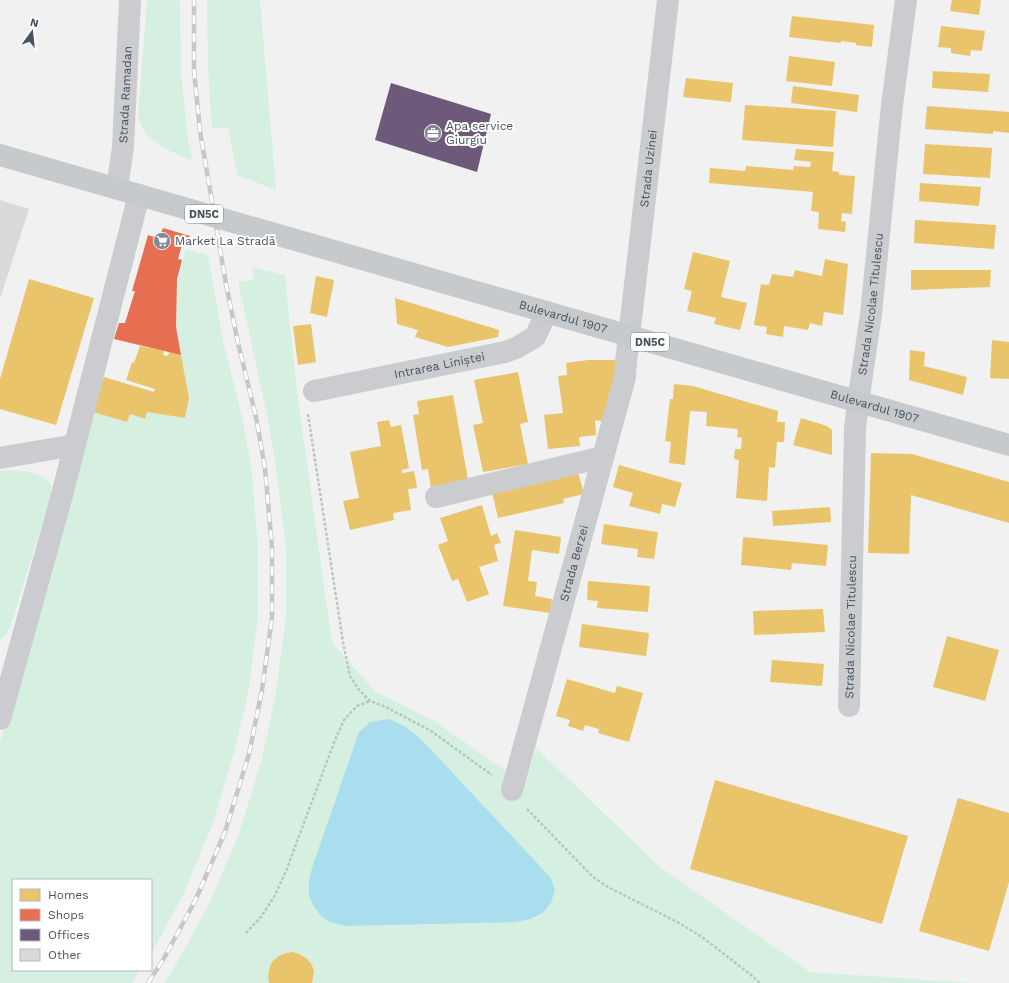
<svg xmlns="http://www.w3.org/2000/svg" width="1009" height="983" font-family="'Work Sans',sans-serif">
  <style>
    .green { fill: #d5f0e0 }
    .water { fill: #aadeee }
    .homes { fill: #e9c46a }
    .shops { fill: #e76f51 }
    .offices { fill: #6d597a }
    .building { fill: #dadadb }
    .lines { fill: none; stroke-linecap: round; stroke-linejoin: round }
    .path { stroke: #b8c5c1; stroke-width: 2.5; stroke-dasharray: 3 2; stroke-linecap: butt }
    .minor { stroke: #cacccf; stroke-width: 22 }
    .major { stroke: #c6cacd; stroke-width: 22 }
    .rail-casing { stroke: #c6c7c9; stroke-width: 4.5 }
    .rail { stroke: #fff; stroke-width: 3; stroke-dasharray: 9; stroke-linecap: butt }
    .labels { text-anchor: middle; stroke-width: 4; stroke-linejoin: round; paint-order: stroke }
    .shield { fill: #fff; stroke: #7e878e; stroke-width: 1 }
    .shield-label { font-size: 11px; font-weight: bold; fill: #47535e }
    .street-label { font-size: 12px; fill: #47535e; stroke: #fff }
    .poi-label { font-size: 12px; fill: #47535e; stroke: #fff; text-anchor: start }
  </style>
  <rect width="100%" height="100%" fill="#f1f1f1"/>
  <!-- green -->
  <g class="green">
    <path d="M147,0H180L181,71L187,133L192,160C170,152 142,141 138,115Z"/>
    <path d="M207,0H260L276,190L237,175L228,127L212,129L208,70Z"/>
    <path d="M186,249L208,256L224,345L243,421L252,472L258,549V616L249,688L235,750L212,826L183,895L151,954V880H13V970H140L132,983H0V742L93,412L127,422L130,414L145,419L147,412L185,418L189,397L176,327L177,279Z"/>
    <path d="M252,267L285,275L297,392L332,643L375,691L434,721L525,784L536,748L660,867L810,972L970,983H164L175,966L208,906L238,836L262,759L276,692L286,617V547L276,468L267,415L238,282L254,279Z"/>
    <path d="M6,470C18,470 47,472 51,485C52,488 51,492 51,495L11,625L4,637L0,640V471Z"/>
  </g>
  <!-- water -->
  <path class="water" d="M389,719L406,727L421,739L551,878L555,890L551,903L543,913L530,919L516,922L345,926C340,924 334,923 330,922C324,919 319,914 316,909C305,894 308,881 313,865L359,732L370,722Z"/>
  <!-- homes -->
  <g class="homes">
    <path d="M952,0H981L979,15L950,11Z"/>
    <path d="M792,16L874,25L872,47L856,45V43L841,41V43L789,37Z"/>
    <path d="M941,26L985,31L982,51L971,50L970,56L951,53V48L938,47Z"/>
    <path d="M789,56L835,62L832,86L786,81Z"/>
    <path d="M933,71L990,74L988,92L932,88Z"/>
    <path d="M686,78L733,83L731,102L683,97Z"/>
    <path d="M793,86L859,95L857,112L791,103Z"/>
    <path d="M745,105L836,111L833,147L742,140Z"/>
    <path d="M927,106L1009,112V133L993,131V134L925,129Z"/>
    <path d="M925,144L992,148L990,178L923,174Z"/>
    <path d="M796,149L834,152L832,171L839,172V175L855,176L852,214L842,213L841,221L846,222L845,232L818,229L819,212L811,211L813,192L709,183L710,168L745,171L746,166L793,170L794,166L810,167L811,162L794,160Z"/>
    <path d="M920,183L981,187L979,206L919,201Z"/>
    <path d="M915,220L996,225L994,249L914,243Z"/>
    <path d="M693,252L730,261L721,297L747,303L740,330L714,324L716,318L687,311L692,291L684,289Z"/>
    <path d="M825,259L848,264L843,315L824,312L822,326L810,323L808,330L784,326L783,337L766,334L767,327L754,325L761,284L769,285L772,274L793,277L795,270L822,276Z"/>
    <path d="M911,270H991L990,287L911,290Z"/>
    <path d="M316,276L334,280L327,317L310,313Z"/>
    <path d="M29,279L94,298L56,425L0,409V379Z"/>
    <path d="M395,298L499,330L498,337L448,347L415,337L418,330L397,324Z"/>
    <path d="M311,324L316,362L298,365L293,326Z"/>
    <path d="M992,340L1009,342V379L990,378Z"/>
    <path d="M140,346L164,351L163,355L168,356L169,352L181,355L189,398L185,418L147,412L145,419L130,414L127,422L93,412L104,377L154,392L155,389L126,380L132,362L134,363Z"/>
    <path d="M910,350L925,352L924,366L967,377L963,395L909,380Z"/>
    <path d="M588,360H619L607,422L595,420L596,435L579,437L580,446L548,449L544,415L563,413L558,376L567,375L566,363Z"/>
    <path d="M518,372L528,422L520,424L528,464L483,472L473,425L483,423L474,380Z"/>
    <path d="M674,384L693,386L778,411L777,422H785L784,442H777L775,468L769,467L767,501L736,498L739,460L734,459L735,449H741L742,438L737,437L738,429L706,426L707,412L690,411L685,465L669,463L671,442L665,441L670,399H673Z"/>
    <path d="M453,395L468,480L431,489L428,469L422,470L413,415L419,414L417,401Z"/>
    <path d="M801,418L827,426L832,430V455L793,445Z"/>
    <path d="M389,420L391,427L401,425L409,468L402,470V473L414,471L417,488L408,489L411,510L393,513L394,520L350,530L343,501L359,498L350,452L381,446L377,422Z"/>
    <path d="M871,453L912,454L1009,482V523L911,495L909,554L868,553Z"/>
    <path d="M619,465L682,483L675,507L662,504L660,514L629,506L633,493L613,487Z"/>
    <path d="M578,472L584,494L563,499L564,503L498,518L492,492Z"/>
    <path d="M482,505L491,536L497,533L501,543L494,545L498,561L479,567L489,594L467,602L458,579L452,581L438,545L448,541L440,518Z"/>
    <path d="M830,507L831,522L773,526L772,511Z"/>
    <path d="M604,524L658,532L654,559L637,557L638,549L601,544Z"/>
    <path d="M515,530L561,537L559,554L532,550L528,581L537,582L535,596L552,599L550,613L503,606Z"/>
    <path d="M743,537L828,545L826,566L792,563L791,570L741,565Z"/>
    <path d="M588,581L650,586L648,612L597,608L598,601L587,600Z"/>
    <path d="M823,609L825,632L754,635L753,611Z"/>
    <path d="M582,624L649,633L646,656L579,647Z"/>
    <path d="M947,636L999,650L985,701L933,687Z"/>
    <path d="M772,660L824,664L822,686L770,682Z"/>
    <path d="M567,679L615,693L617,686L643,693L629,742L598,733L599,729L585,725L583,731L568,726L570,720L556,716Z"/>
    <path d="M715,780L908,836L882,924L690,869Z"/>
    <path d="M958,798L1009,813V882L989,951L919,931Z"/>
    <path d="M293,952L301,955L307,959L312,965L314,972L312,983H269L268,975L270,966L273,961L279,956L286,953Z"/>
  </g>
  <!-- shops -->
  <path class="shops" d="M163,228L190,236L188,243L183,241L178,259L182,260L177,279L176,327L181,355L114,339L119,323H125L135,291H132L148,235L154,237L161,233Z"/>
  <!-- offices -->
  <path class="offices" d="M391,83L491,114L477,172L375,140Z"/>
  <!-- building -->
  <path class="building" d="M0,200L29,209L0,299Z"/>
  <g class="lines">
    <!-- path -->
    <g class="path">
      <path d="M308,414L343,642L350,676L359,690L370,701L386,707L431,731L492,775"/>
      <path d="M527,809L593,877L608,887L679,923L702,937L750,974L760,983"/>
      <path d="M246,933L261,917L274,897L286,871L335,740L344,720L357,706L370,701"/>
    </g>
    <!-- minor -->
    <g class="minor">
      <path id="s1" d="M117,188L123,147L130,0"/>
      <path id="s2" d="M314,391L505,352L516,348L535,337L547,312"/>
      <path d="M0,458L75,445"/>
      <path d="M436,497L603,457"/>
      <path id="s3" d="M849,706L855,429L858,402L871,314L892,105L906,0"/>
      <path d="M0,719L62,495L139,195"/>
      <path id="s4" d="M512,790L625,377L626,362L668,0"/>
    </g>
    <!-- major -->
    <path class="major" id="s5" d="M0,155L1009,445"/>
    <defs>
      <path id="rail" d="M148,983L163,960L195,901L225,832L249,754L262,690L272,617V548L265,468L256,417L238,343L226,284L200,131L194,70V0"/>
    </defs>
    <!-- rail casing -->
    <use href="#rail" class="rail-casing"/>
    <!-- rail -->
    <use href="#rail" class="rail"/>
  </g>
  <!-- icons -->
  <defs>
    <symbol id="office-disc" viewBox="-11 -11 22 22"><circle r="9.5" fill="#828a91" stroke="#fff"/><path d="M-6-3h4V-5.5h4V-3h4V5H-6ZM-1-4.5V-3h2v-1.5ZM-6 0V1H6V0Z" fill="#fff"/></symbol>
    <symbol id="supermarket-disc" viewBox="-11 -11 22 22"><circle r="9.5" fill="#828a91" stroke="#fff"/><path d="M-6-5.5h2.5l.6 2H6L4.5 2H-2.5L-4.4-4H-6ZM-1.5 3.2a1.3 1.3 0 1 0 .1 0ZM3 3.2a1.3 1.3 0 1 0 .1 0Z" fill="#fff"/></symbol>
  </defs>
  <g fill-rule="evenodd">
    <use href="#office-disc" x="423" y="123" width="20" height="20"/>
    <use href="#supermarket-disc" x="152" y="231" width="20" height="20"/>
  </g>
  <g class="labels">
    <!-- shield labels -->
    <g class="shield">
      <rect x="185" y="205" width="38" height="18" rx="3"/>
      <rect x="631" y="333" width="38" height="18" rx="3"/>
    </g>
    <g class="shield-label">
      <text x="204" y="218">DN5C</text>
      <text x="650" y="346">DN5C</text>
    </g>
    <!-- street labels -->
    <g class="street-label">
      <text dy="4" stroke="none"><textPath href="#s1" startOffset="94">Strada Ramadan</textPath></text>
      <text dy="4" stroke="none"><textPath href="#s4" startOffset="638">Strada Uzinei</textPath></text>
      <text dy="4" stroke="none"><textPath href="#s3" startOffset="403">Strada Nicolae Titulescu</textPath></text>
      <text dy="4" stroke="none"><textPath href="#s5" startOffset="586">Bulevardul 1907</textPath></text>
      <text dy="4" stroke="none"><textPath href="#s2" startOffset="128">Intrarea Liniștei</textPath></text>
      <text dy="4" stroke="none"><textPath href="#s5" startOffset="910">Bulevardul 1907</textPath></text>
      <text dy="4" stroke="none"><textPath href="#s4" startOffset="235">Strada Berzei</textPath></text>
      <text dy="4" stroke="none"><textPath href="#s3" startOffset="79">Strada Nicolae Titulescu</textPath></text>
    </g>
    <!-- poi labels -->
    <g class="poi-label">
      <text x="446" y="130">Apa service<tspan x="446" dy="14">Giurgiu</tspan></text>
      <text x="175" y="245">Market La Stradă</text>
    </g>
  </g>
  <!-- legend -->
  <rect x="12" y="879" width="140" height="92" fill="#ffffff" stroke="#b5babf"/>
  <rect x="20" y="889" width="20" height="12" fill="#e9c46a" stroke="#b5babf"/>
  <text x="48" y="899" font-size="12" fill="#47535e">Homes</text>
  <rect x="20" y="909" width="20" height="12" fill="#e76f51" stroke="#b5babf"/>
  <text x="48" y="919" font-size="12" fill="#47535e">Shops</text>
  <rect x="20" y="929" width="20" height="12" fill="#6d597a" stroke="#b5babf"/>
  <text x="48" y="939" font-size="12" fill="#47535e">Offices</text>
  <rect x="20" y="949" width="20" height="12" fill="#dadadb" stroke="#b5babf"/>
  <text x="48" y="959" font-size="12" fill="#47535e">Other</text>
  <!-- north arrow -->
  <g transform="translate(32 32) rotate(15)" stroke="#ffffff" stroke-width="3" paint-order="stroke">
  <path d="M0-3L7 15L0 10L-7 15Z" fill="#47535e"/>
  <text y="-6" font-size="11" font-weight="bold" text-anchor="middle" fill="#47535e">N</text>
  </g>
</svg>
